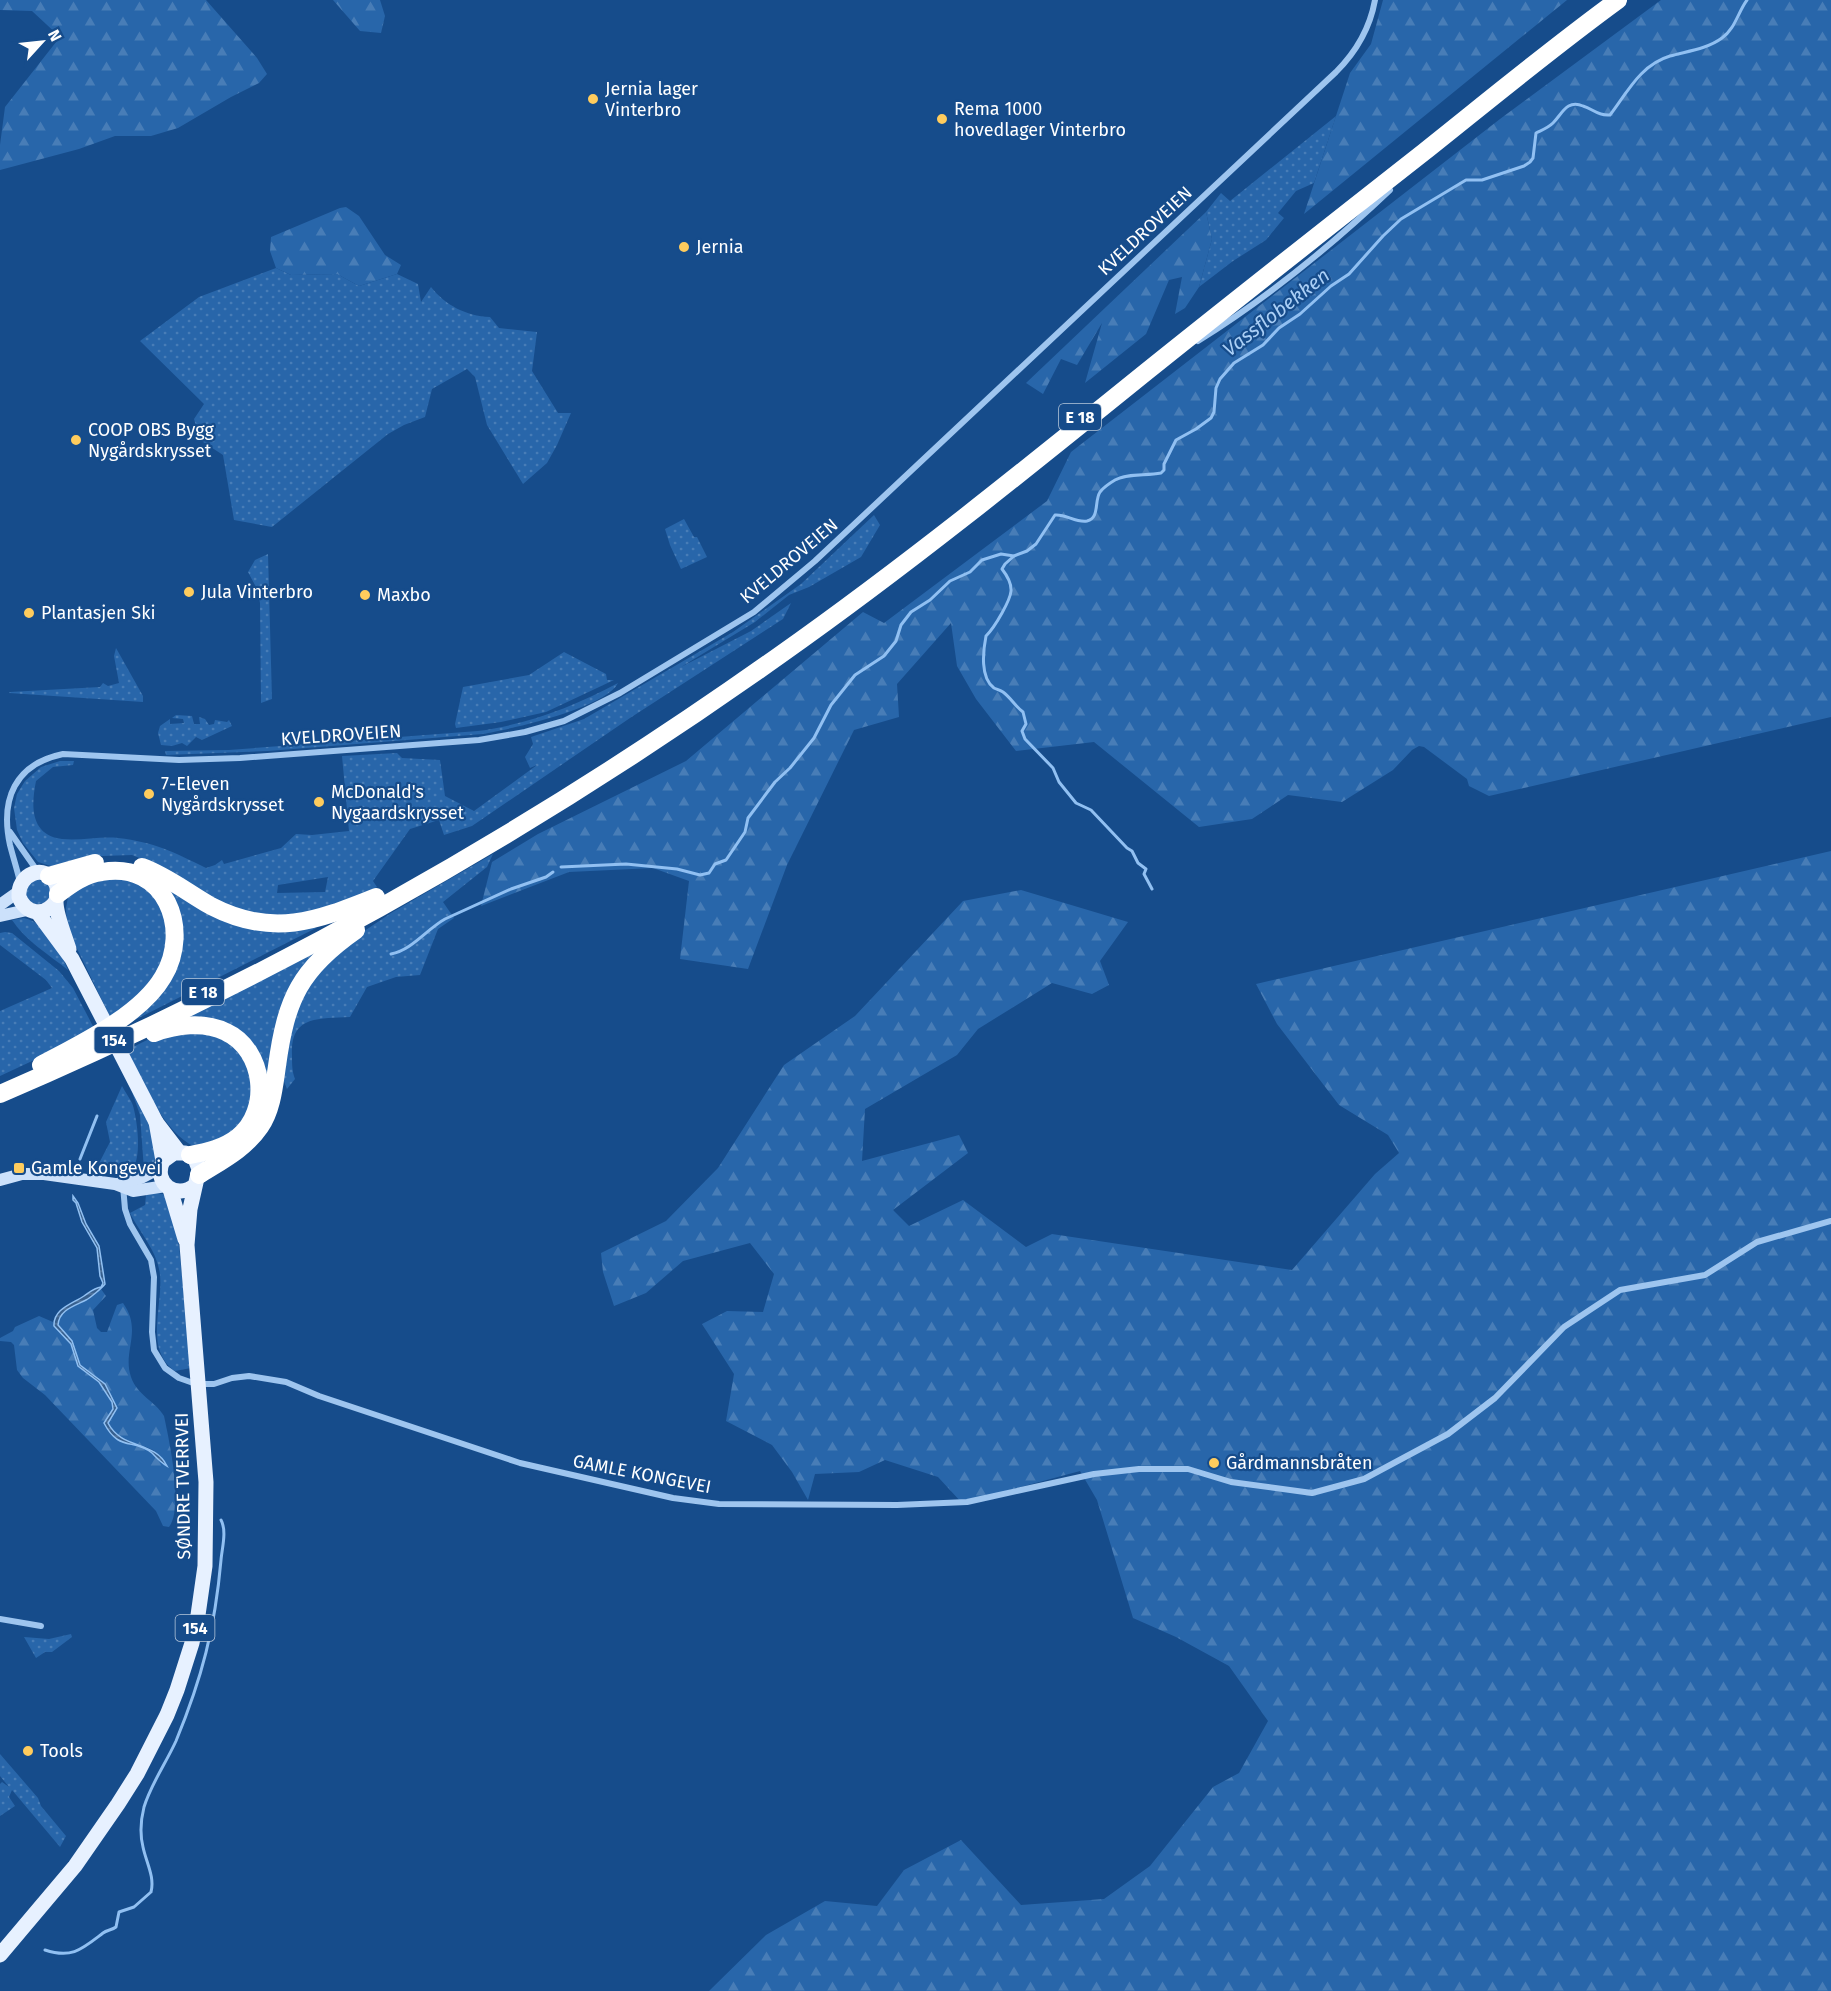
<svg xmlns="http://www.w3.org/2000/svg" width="1831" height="1991" font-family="'Fira Sans',sans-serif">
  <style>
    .grass { fill: url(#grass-dots); fill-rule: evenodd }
    .forest { fill: url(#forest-firs) }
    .water { fill: url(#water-rules); stroke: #91c0f2; stroke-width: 1.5 }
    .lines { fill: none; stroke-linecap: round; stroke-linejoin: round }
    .stream { stroke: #91c0f2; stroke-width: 3 }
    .street { stroke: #9ec5ef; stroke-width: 6 }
    .secondary { stroke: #cce1fb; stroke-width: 12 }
    .primary { stroke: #e7f1ff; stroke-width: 15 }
    .highway { stroke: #fff; stroke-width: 18 }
    .poi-dot { fill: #ffcc5d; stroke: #164c8b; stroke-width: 2 }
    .labels { text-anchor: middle; stroke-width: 4.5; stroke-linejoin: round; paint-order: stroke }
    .shield { fill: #164c8b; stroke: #b9c9dc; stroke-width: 1.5 }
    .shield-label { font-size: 16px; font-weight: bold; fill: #fff }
    .poi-label { font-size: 18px; fill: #fff; stroke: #164c8b; text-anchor: start }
    .street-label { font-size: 18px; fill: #fff; stroke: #164c8b }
    .water-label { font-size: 20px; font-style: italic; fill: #aacff6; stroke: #164c8b }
  </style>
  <defs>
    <pattern id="grass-dots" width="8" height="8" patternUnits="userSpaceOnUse" patternTransform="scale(1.5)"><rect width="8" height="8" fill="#2866aa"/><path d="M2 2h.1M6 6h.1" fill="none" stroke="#487db7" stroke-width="1.8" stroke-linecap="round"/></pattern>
    <pattern id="forest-firs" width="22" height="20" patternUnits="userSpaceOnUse" patternTransform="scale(1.5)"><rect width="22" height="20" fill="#2866aa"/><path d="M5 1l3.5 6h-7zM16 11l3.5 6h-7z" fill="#487db7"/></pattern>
    <pattern id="water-rules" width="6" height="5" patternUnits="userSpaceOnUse" patternTransform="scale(1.5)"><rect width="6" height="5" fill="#375f8d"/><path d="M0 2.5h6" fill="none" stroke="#55779e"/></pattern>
  </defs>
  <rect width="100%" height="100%" fill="#164c8b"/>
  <!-- grass -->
  <g class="grass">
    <path d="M1336,116L1314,183L1296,191L1278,213L1284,218L1266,240L1233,261L1199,287L1212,239L1206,212L1221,193L1230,201Z"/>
    <path d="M276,268L291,275L337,274L359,286L397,274L418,284L421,302L431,287C445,305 466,316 490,317L499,328L537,332L532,371L558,413H571L557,445L547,463L523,484L487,425L475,377L467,369L432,389L425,417L404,425L388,434L272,527L234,520L223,455L200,440L194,419L204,404L140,341L199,297Z"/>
    <path d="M874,515L880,525L861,557L809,587L789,595L755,622L681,667L751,631L791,603L783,619L630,718L472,826L444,835L439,820L410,829L373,881L377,887L343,904L279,918L223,906L154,864L132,855L102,856L54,867L38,862L23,843L17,830L14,808L17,794L25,781L41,767L60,761H74L73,765L53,767L36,781C31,806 30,835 62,839C81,841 100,836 118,838C154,842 174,852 206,868L215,865L222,860L224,864L281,848L296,834L312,835L349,831L342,756L397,753L402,758L440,760L445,796L474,811L537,765L530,768L525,757L533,744L531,737L584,719L733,632L801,584ZM328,877L325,892L277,893L278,885Z"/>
    <path d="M684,519L694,537H697L707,557L681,569L670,545L665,529Z"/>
    <path d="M268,554L272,699L261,703L260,603L257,589L248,572L255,560Z"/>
    <path d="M116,648L143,696V702L9,693L10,692L100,687L103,683L108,686L119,683L114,656Z"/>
    <path d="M564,652L606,674L607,680H614L546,712L501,722L456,728L455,724L463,687L529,675Z"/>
    <path d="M618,683C606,708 511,729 483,734L268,751L166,755L165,751L229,750L478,731C529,724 573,707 618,683Z"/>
    <path d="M176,715L192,716L194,724H200L199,717L205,719L209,725L214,724L215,720L227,722L229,720L232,726L202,740L196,737L187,746L182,743L172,746L161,745L158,733L160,726L170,719V724L184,723L183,719L172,718Z"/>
    <path d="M493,854L487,867L443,902L454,918L438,929L420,975L396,977L367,987L350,1017C319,1019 290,1015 292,1055C292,1064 292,1071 295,1079L287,1089L281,1074L287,1031L303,992L342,946L391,913Z"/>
    <path d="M104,876L147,885L170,918L161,974L112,1021L67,928L66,908L68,897L79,887Z"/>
    <circle cx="38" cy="892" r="12"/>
    <path d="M160,884L190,897L316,928L117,1029L172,970Z"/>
    <path d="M24,918C48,924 59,949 68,970C49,955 25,940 12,920Z"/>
    <path d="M5,932L12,933L59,971L73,988L95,1030L75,1041L0,1076V1011L52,988L46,980L0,945V933Z"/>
    <path d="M323,948L266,1085L256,1051L174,1023Z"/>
    <path d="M211,1032L244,1054L256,1095L234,1133L195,1147C163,1132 142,1081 127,1050L151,1038Z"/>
    <path d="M122,1086C125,1092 129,1097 132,1103C137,1116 144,1164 129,1172C119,1177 107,1172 96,1169L110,1142L106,1122Z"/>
    <path d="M131,1089C141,1100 157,1139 156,1156C156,1162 149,1167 144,1170L140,1115Z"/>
    <path d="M155,1193L163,1194L166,1197L172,1213L179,1246L191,1368L175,1371C144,1349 163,1307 160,1275C158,1252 140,1233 130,1213L145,1205L146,1195Z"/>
    <path d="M71,1634L72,1637L52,1652H45L36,1658L24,1637L49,1639Z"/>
    <path d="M0,1754L38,1798L41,1806L66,1836L60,1847L12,1790L9,1797L15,1806L0,1816V1784L2,1782L9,1787L0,1776Z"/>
  </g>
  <!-- forest -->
  <g class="forest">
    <path d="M0,0H206L257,58L267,74L259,83L231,97L178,128L151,136H115L79,149L0,170V145L5,107L60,37L32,11L0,10Z"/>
    <path d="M333,0H380L385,16L381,33L360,31Z"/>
    <path d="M1383,0H1567L1304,214L1350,73L1371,44Z"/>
    <path d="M1661,0H1831V717L1489,796L1469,786L1467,779L1424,747L1419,746L1412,750L1393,770L1342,802L1288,795L1252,819L1199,827L1094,742L1016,751L976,699L957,666L951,623L897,684L899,717L854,730L787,865L748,969L680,959L689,881L653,868L569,872L481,906L492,862L538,834L686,761L863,612L884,623L1047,501L1071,452L1500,119Z"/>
    <path d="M346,207L359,216L385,255L401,265L397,274L359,286L337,274L291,275L276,268L270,251L271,237L340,208Z"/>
    <path d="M1206,212L1212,239L1199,287L1185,308L1175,314L1182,277L1169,280L1146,334L1085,383L1102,323L1077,365L1061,359L1043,394L1026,383Z"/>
    <path d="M1831,851V1991H709L766,1935L825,1901L877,1906L904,1870L961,1840L1021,1905L1104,1899L1150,1866L1213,1787L1239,1773L1268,1721L1229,1666L1176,1637L1133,1618L1097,1500L1080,1471L962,1503L938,1477L885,1460L859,1472L815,1474L808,1500L792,1472L772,1445L726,1421L734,1374L702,1324L727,1311L763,1312L774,1274L750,1243L683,1261L646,1293L614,1306L603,1272L601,1253L666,1221L718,1168L784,1065L855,1016L963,901L1021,890L1128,922L1100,961L1109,985L1092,994L1052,983L978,1029L957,1055L865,1109L862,1161L959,1135L968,1153L893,1210L909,1226L963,1200L1026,1247L1052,1234L1292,1270L1375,1174L1399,1153L1388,1135L1339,1105L1277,1024L1256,984Z"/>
    <path d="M101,1289L106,1296L93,1310L97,1328L101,1332H107L117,1305L123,1303C143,1331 122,1351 131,1377C137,1395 155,1401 164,1416C169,1440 184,1507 169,1527L163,1526L156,1511L45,1395L23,1378L17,1370L14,1345L11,1342L0,1341V1338L13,1331L15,1327L39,1316L53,1322L54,1326L71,1344L78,1366L99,1382L112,1402L113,1409L104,1423C119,1451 133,1438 152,1453C157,1458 160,1462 167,1466V1464C162,1460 158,1453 153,1450C135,1441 118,1443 108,1423L109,1418L115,1411L109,1390L101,1380L80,1365L72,1341L58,1325C59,1307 78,1307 89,1298C93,1294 95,1291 101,1289Z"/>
  </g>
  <!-- water -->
  <path class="water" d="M73,1196L78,1203L86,1224L99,1246L105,1284C102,1288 90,1298 86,1300C74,1306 59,1310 58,1325L72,1341L80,1365L105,1384L117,1408L108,1423C122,1450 154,1440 167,1466C160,1462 157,1458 152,1453C133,1438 119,1452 104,1423L113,1409L112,1402L99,1382L78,1366L71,1344L54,1326C53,1309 72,1304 84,1296C90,1292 94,1288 101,1287L103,1283L100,1276L97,1248L82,1222L76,1203L73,1200Z"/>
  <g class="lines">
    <!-- stream -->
    <g class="stream">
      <path d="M1014,556L1005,564L1002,569C1016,587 1012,595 1002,613C997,622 993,629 986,636C983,651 980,678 994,688C996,689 1000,690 1003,692C1011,698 1015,706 1023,712L1026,724L1022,731L1025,739L1053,768L1059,782L1076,803L1091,810L1127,848L1132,851L1138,863L1146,869L1144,874L1152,889"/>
      <path d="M561,867L626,864L677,869L700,875L709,873L715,864L726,860L745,832L748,818L775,782L790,768L814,738L831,705L855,675L884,656L896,641L901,625L911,612L930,600L950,581L970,572L982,560L1001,554L1014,556L1027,551L1036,544L1055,515C1066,514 1076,523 1087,521C1100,518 1094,501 1100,492C1103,488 1110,483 1115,480C1127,473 1146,476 1161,473L1164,470V464L1176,440L1196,429L1211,418L1214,412L1216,388L1220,379L1234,363L1263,345L1279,328L1300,314L1331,286L1349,274L1383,236L1401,219L1466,180H1482L1524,166L1530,162L1533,158L1536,133C1542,130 1548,128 1553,123C1562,114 1567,99 1583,106C1593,109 1598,116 1610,115C1627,93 1640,65 1670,56C1688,51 1707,49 1722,38C1735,29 1738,12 1747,0"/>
      <path d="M391,954C412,950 427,929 445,919L511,889L546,877L553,872"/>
      <path d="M80,1159L97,1116"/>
      <path d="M45,1950C72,1959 82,1949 103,1933C107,1930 112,1930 116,1927L119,1912L134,1907L151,1892C155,1877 146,1862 143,1847C140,1835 141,1819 144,1807C151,1784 166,1763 176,1741C202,1678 215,1628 221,1560C222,1548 227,1531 221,1520"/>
    </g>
    <!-- street -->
    <g class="street">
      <path d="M1198,341C1267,298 1331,246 1390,190"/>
      <path d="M10,832L38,872"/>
      <path d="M20,882C17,869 13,857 10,845C0,799 15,764 63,754L179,760L240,758L479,740L525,732L564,721L620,693L754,612L815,561L1336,72C1356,52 1370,28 1375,0"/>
      <path d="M123,1186L125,1209L130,1224L151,1260L154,1277L152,1332L154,1350L165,1368L179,1378L196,1384H214L232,1378L249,1376L286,1382L319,1396L520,1463L673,1498L719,1504L897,1505L967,1502L1094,1474L1139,1469H1188L1231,1482L1312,1493L1364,1479L1448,1434L1495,1398L1564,1327L1620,1290L1705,1275L1757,1242L1831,1221"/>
      <path d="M0,1619L41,1626"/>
    </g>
    <!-- secondary -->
    <g class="secondary">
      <path d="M0,905L18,892"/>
      <path d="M0,916L27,910"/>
      <path d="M0,1180L22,1174H44L115,1184L133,1191L166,1186"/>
      <path d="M117,1184L141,1178L160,1168"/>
    </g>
    <!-- primary -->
    <g class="primary">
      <path d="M56,901C45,917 26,915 19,897C17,874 45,862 56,884C59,891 56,896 56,902C56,915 65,936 69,949"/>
      <path d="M38,913L72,959L156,1122L179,1152"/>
      <path d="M156,1122L163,1161"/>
      <path d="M170,1189L185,1239"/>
      <path d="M0,1955L75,1866L118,1804L137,1774L167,1715L177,1690L192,1643L198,1615L205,1566L206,1482L187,1245L190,1209L199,1169L195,1159L185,1153H174L163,1161C152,1183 177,1201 195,1185"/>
    </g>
    <!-- highway -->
    <g class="highway">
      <path d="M142,867C167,876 188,893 211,906C273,938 316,921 376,897"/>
      <path d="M49,876L95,863"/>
      <path d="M154,1033C176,1025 204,1021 226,1032C265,1050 271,1111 238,1137C224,1148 207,1152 190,1155"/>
      <path d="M41,1065C80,1044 140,1016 163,977C192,929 165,861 102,872C85,874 71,884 58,894"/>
      <path d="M0,1094C273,977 538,827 780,655C906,566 1026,469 1146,372C1238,298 1331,225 1424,152C1488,101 1552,48 1618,0"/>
      <path d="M199,1175C221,1161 245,1149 260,1127C272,1110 274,1086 277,1066C286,999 300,969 356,930"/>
    </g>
  </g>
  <!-- markers -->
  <g class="poi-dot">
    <circle cx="593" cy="99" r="6"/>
    <circle cx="942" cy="119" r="6"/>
    <circle cx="684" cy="247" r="6"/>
    <circle cx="76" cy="440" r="6"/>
    <circle cx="189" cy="592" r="6"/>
    <circle cx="365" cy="595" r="6"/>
    <circle cx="29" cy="613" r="6"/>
    <circle cx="149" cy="794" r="6"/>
    <circle cx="319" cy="802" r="6"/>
    <rect x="13" y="1162" width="12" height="12" rx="3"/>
    <circle cx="1214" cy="1463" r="6"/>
    <circle cx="28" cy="1751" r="6"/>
  </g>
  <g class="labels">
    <!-- shield labels -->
    <g class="shield">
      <rect x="1059" y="404" width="42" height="26" rx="4.5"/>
      <rect x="182" y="979" width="42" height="26" rx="4.5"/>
      <rect x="94.5" y="1027" width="39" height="26" rx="4.5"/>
      <rect x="175.5" y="1615" width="39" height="26" rx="4.5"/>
    </g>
    <g class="shield-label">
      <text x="1080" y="423">E 18</text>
      <text x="203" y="998">E 18</text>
      <text x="114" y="1046">154</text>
      <text x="195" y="1634">154</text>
    </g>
    <!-- poi labels -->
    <g class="poi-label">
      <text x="605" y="95">Jernia lager<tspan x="605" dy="21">Vinterbro</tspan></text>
      <text x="954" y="115">Rema 1000<tspan x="954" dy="21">hovedlager Vinterbro</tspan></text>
      <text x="696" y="253">Jernia</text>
      <text x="88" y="436">COOP OBS Bygg<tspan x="88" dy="21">Nygårdskrysset</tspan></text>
      <text x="201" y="598">Jula Vinterbro</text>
      <text x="377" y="601">Maxbo</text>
      <text x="41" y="619">Plantasjen Ski</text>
      <text x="161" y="790">7-Eleven<tspan x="161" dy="21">Nygårdskrysset</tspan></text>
      <text x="331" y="798">McDonald's<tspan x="331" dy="21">Nygaardskrysset</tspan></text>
      <text x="31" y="1174">Gamle Kongevei</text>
      <text x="1226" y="1469">Gårdmannsbråten</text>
      <text x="40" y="1757">Tools</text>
    </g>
    <!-- street labels -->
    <g class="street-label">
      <text transform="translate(1145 231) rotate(-43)" y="6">KVELDROVEIEN</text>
      <text transform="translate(789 561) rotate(-40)" y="6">KVELDROVEIEN</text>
      <text transform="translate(341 735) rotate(-4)" y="6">KVELDROVEIEN</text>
      <text transform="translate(642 1474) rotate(11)" y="6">GAMLE KONGEVEI</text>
      <text transform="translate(183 1486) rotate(-91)" y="6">SØNDRE TVERRVEI</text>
    </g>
    <!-- water labels -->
    <g class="water-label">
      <text transform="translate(1276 312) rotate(-38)" y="7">Vassflobekken</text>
    </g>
  </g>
  <!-- north arrow -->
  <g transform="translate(42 42) rotate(63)" stroke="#164c8b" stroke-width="4.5" paint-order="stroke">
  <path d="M0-4.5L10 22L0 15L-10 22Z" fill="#ffffff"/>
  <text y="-9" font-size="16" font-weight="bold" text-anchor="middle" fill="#ffffff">N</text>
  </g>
</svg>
